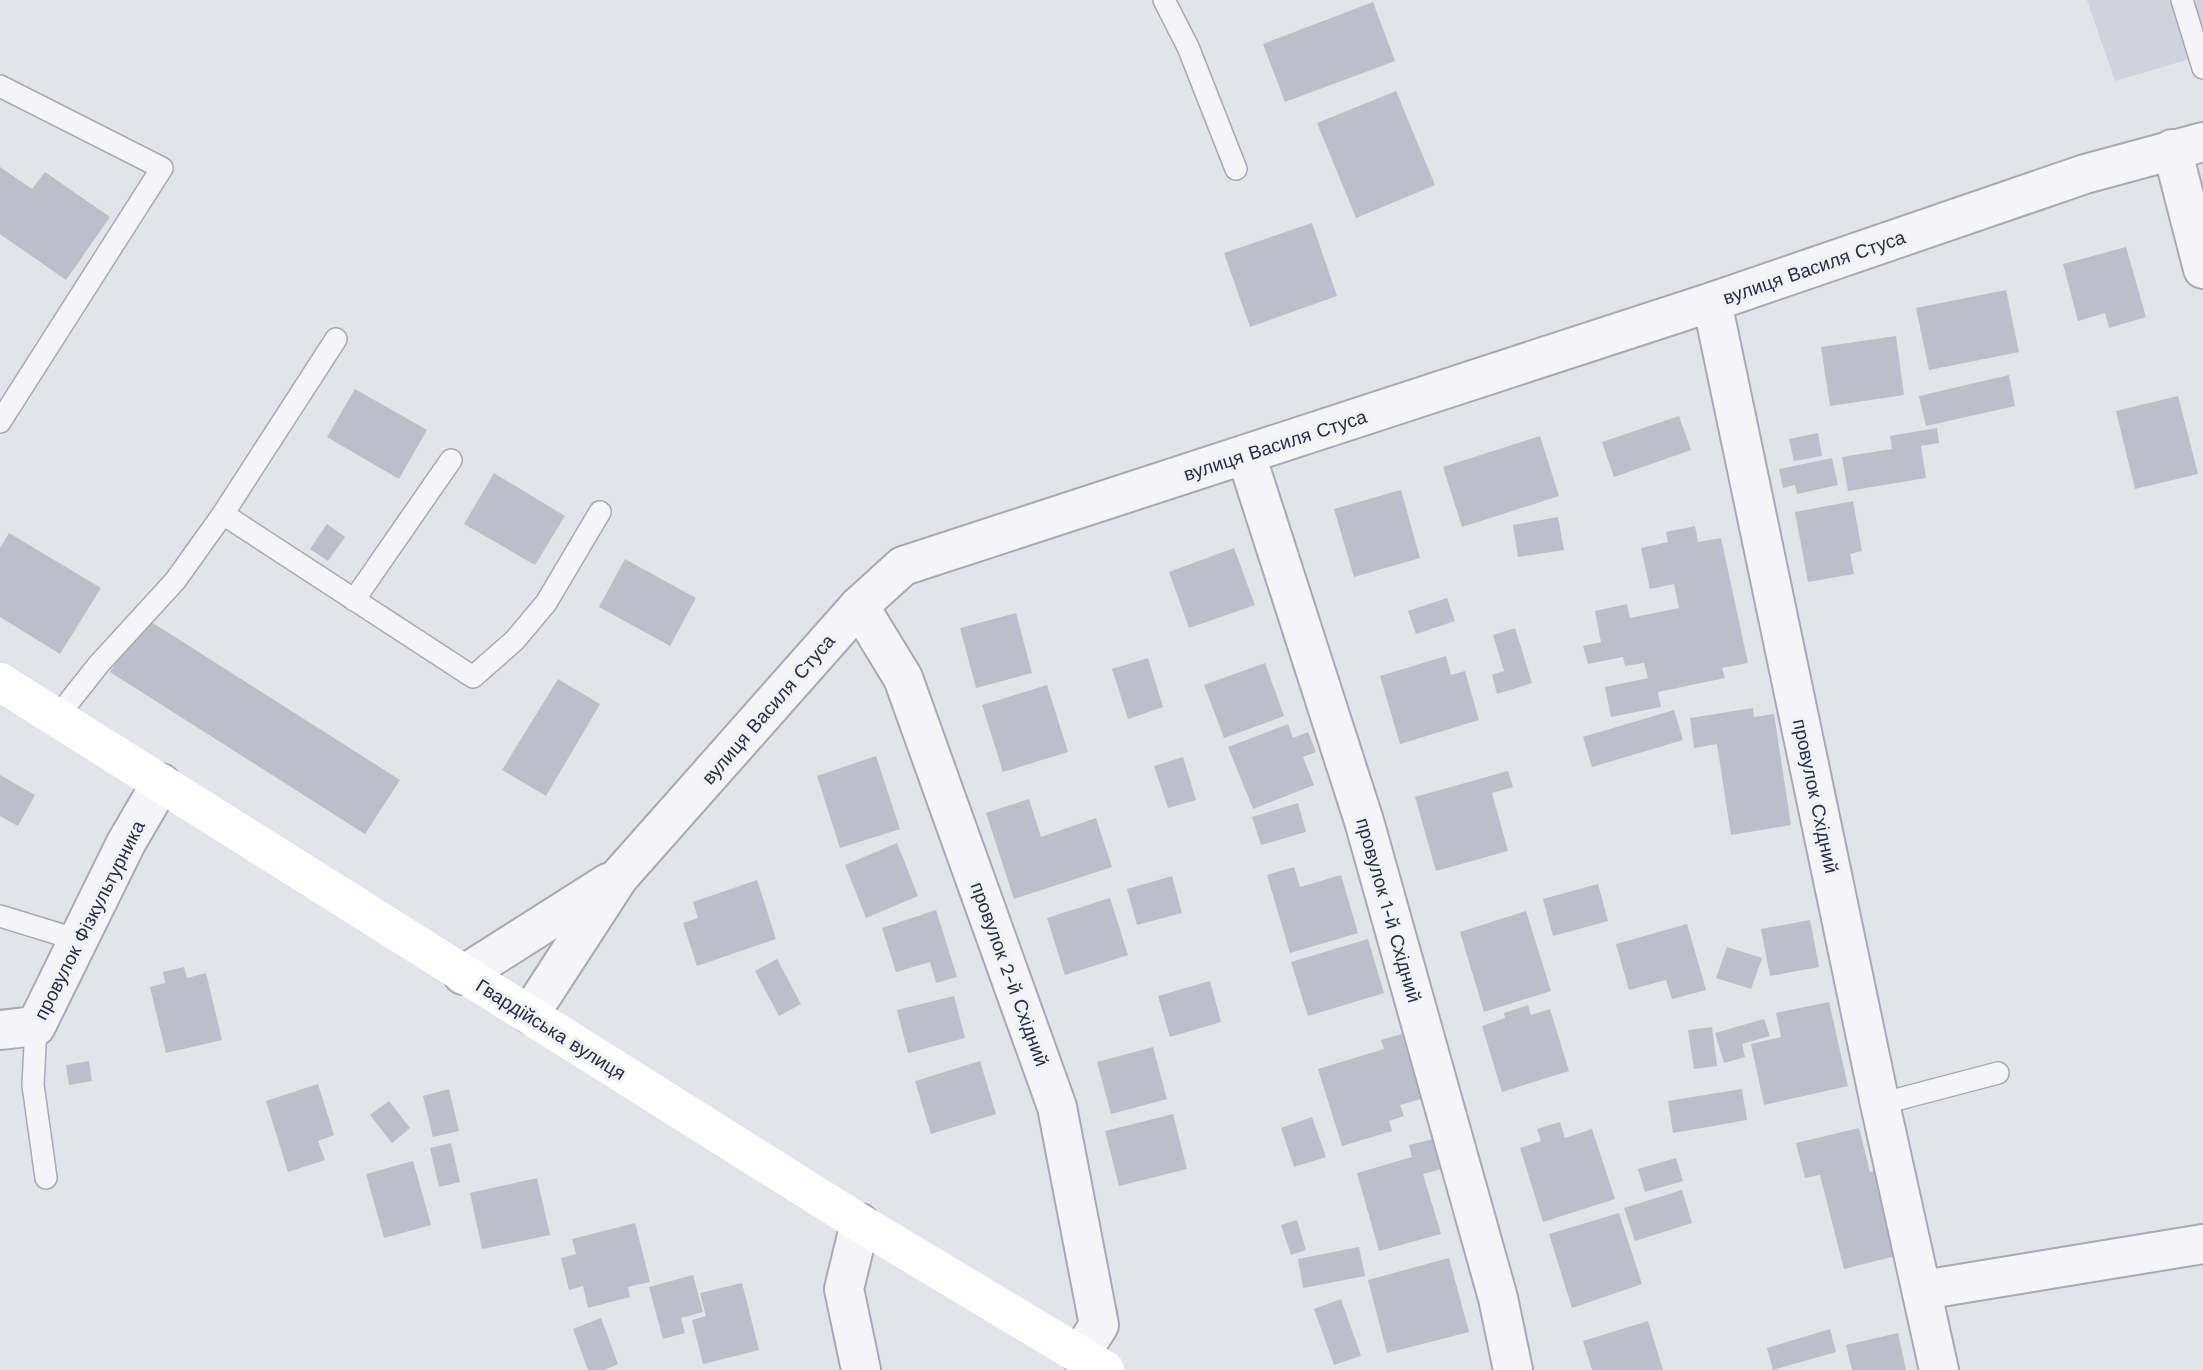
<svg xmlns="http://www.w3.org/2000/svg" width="2203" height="1370" font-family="'Work Sans',sans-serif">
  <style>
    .built { fill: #d1d2dc }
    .building { fill: #bdbec9 }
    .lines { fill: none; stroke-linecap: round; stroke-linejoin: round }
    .lane-casing { stroke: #a8a9b4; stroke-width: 24 }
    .street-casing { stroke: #a8a9b4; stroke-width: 42 }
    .lane { stroke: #f5f5f8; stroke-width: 21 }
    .street { stroke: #f5f5f8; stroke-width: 38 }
    .secondary { stroke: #fff; stroke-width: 38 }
    .labels { text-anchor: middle; stroke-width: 7; stroke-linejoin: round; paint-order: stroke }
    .street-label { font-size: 19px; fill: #2b2d41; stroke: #f2f3f7 }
  </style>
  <rect width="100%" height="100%" fill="#e3e3ea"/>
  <!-- built -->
  <path class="built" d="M2087,0H2203V55L2115,81Z"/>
  <!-- building -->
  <g class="building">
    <path d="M1373,2L1395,61L1285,102L1263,44Z"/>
    <path d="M1396,91L1435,185L1356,218L1317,123Z"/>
    <path d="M0,167L32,189L45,172L110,217L66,280L0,234Z"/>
    <path d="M1312,223L1337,296L1250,327L1224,253Z"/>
    <path d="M2126,247L2146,317L2109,328L2105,313L2078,321L2063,264Z"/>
    <path d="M2006,290L2019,352L1929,370L1916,308Z"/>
    <path d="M1896,336L1904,395L1830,406L1821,347Z"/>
    <path d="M2009,375L2015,406L1926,426L1919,396Z"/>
    <path d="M355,389L427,430L399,479L327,437Z"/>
    <path d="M2178,396L2198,474L2135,489L2116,411Z"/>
    <path d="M1679,416L1691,450L1614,477L1602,442Z"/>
    <path d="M1937,428L1939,443L1921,446L1926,478L1848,491L1842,457L1892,449L1890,436Z"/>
    <path d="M1818,433L1822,456L1794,461L1789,439Z"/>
    <path d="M1540,436L1559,496L1462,527L1443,467Z"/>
    <path d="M1832,458L1838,485L1797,494L1795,485L1783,488L1779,469Z"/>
    <path d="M494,473L565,516L535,565L464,524Z"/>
    <path d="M1401,490L1420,558L1354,577L1334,509Z"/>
    <path d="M1853,501L1862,551L1850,554L1854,574L1808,582L1795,512Z"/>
    <path d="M1558,517L1564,550L1518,557L1513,525Z"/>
    <path d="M327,524L345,537L328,561L310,549Z"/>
    <path d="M1695,526L1698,542L1721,538L1748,663L1722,668L1725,678L1658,692L1661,707L1611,717L1605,687L1648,678L1644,663L1625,666L1623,657L1588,664L1583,646L1601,642L1595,611L1627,604L1630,618L1679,608L1674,584L1650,589L1641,548L1668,542L1666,532Z"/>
    <path d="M9,533L101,588L60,654L0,617V548Z"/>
    <path d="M1234,548L1255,605L1189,628L1169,572Z"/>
    <path d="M625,559L696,598L670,646L599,607Z"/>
    <path d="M1447,598L1455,621L1416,634L1408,611Z"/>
    <path d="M1016,613L1032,673L976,688L960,628Z"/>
    <path d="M145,618L400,780L365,834L110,672Z"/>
    <path d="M1515,628L1532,683L1497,694L1492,675L1504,671L1493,635Z"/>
    <path d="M1446,656L1451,675L1465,671L1479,720L1400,744L1380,676Z"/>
    <path d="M1148,658L1163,707L1128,719L1112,669Z"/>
    <path d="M1265,663L1284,716L1224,738L1204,685Z"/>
    <path d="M558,679L600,704L546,796L502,770Z"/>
    <path d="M1047,685L1068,752L1003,772L982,705Z"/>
    <path d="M1753,708L1754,717L1774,714L1791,825L1731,835L1717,744L1694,748L1690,718Z"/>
    <path d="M1674,710L1683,740L1592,767L1583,737Z"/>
    <path d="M1288,724L1293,738L1308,732L1316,752L1303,757L1314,785L1253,809L1228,747Z"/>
    <path d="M876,756L900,829L840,848L817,776Z"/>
    <path d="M1183,757L1196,800L1168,808L1154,766Z"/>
    <path d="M1508,771L1513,787L1492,793L1508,851L1436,871L1415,797Z"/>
    <path d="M0,775L35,795L18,826L0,816Z"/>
    <path d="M1029,799L1041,837L1096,818L1112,867L1014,899L986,813Z"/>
    <path d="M1298,803L1306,832L1261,845L1252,817Z"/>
    <path d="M897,843L918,896L866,918L845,865Z"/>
    <path d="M1294,867L1300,887L1341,875L1358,933L1290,953L1267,875Z"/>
    <path d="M1172,876L1182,913L1137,925L1127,889Z"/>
    <path d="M757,880L776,939L697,966L683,923L698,918L693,902Z"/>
    <path d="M1598,884L1608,921L1553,936L1543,899Z"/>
    <path d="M1110,898L1128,955L1065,975L1047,918Z"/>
    <path d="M936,910L957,977L936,983L930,962L896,972L882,928Z"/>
    <path d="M1526,911L1551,991L1484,1012L1460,932Z"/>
    <path d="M1810,920L1819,967L1770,976L1761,929Z"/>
    <path d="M1687,924L1706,990L1672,999L1666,980L1629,990L1616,944Z"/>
    <path d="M1368,939L1384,993L1308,1016L1291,962Z"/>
    <path d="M1727,947L1762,958L1751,989L1716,978Z"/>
    <path d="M777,959L801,1004L779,1016L755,971Z"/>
    <path d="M184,967L187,978L206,973L222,1040L166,1053L150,987L165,983L163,972Z"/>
    <path d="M1210,981L1221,1022L1170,1037L1158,996Z"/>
    <path d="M954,996L965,1038L908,1053L897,1010Z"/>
    <path d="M1829,1002L1848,1086L1764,1105L1751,1044L1781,1037L1776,1013Z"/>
    <path d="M1528,1005L1531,1015L1550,1009L1569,1071L1502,1092L1482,1026L1505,1018L1504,1013Z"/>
    <path d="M1764,1019L1770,1036L1742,1044L1745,1057L1724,1063L1715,1033Z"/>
    <path d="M1712,1027L1717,1066L1694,1069L1688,1030Z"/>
    <path d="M1402,1034L1421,1099L1400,1105L1404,1116L1389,1121L1392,1131L1342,1146L1318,1069L1384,1049L1381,1040Z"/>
    <path d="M1153,1047L1167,1099L1111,1114L1097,1062Z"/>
    <path d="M89,1061L92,1081L69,1085L66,1065Z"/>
    <path d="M980,1061L996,1114L931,1134L915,1081Z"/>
    <path d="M318,1084L334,1135L318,1141L325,1160L288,1172L266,1101Z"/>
    <path d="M449,1089L459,1131L433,1137L423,1096Z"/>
    <path d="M1742,1089L1747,1120L1673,1133L1668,1101Z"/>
    <path d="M389,1101L410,1128L392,1143L370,1115Z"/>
    <path d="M1173,1114L1187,1169L1119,1186L1105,1131Z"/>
    <path d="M1312,1117L1326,1157L1294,1167L1281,1128Z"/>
    <path d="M1560,1122L1565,1138L1592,1129L1615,1199L1543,1222L1520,1148L1541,1141L1537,1129Z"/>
    <path d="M1859,1128L1870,1172L1886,1168L1907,1253L1844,1269L1820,1175L1805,1178L1796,1143Z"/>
    <path d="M1433,1139L1441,1169L1423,1174L1441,1234L1379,1251L1357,1173L1412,1157L1409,1145Z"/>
    <path d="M451,1143L460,1182L439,1187L430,1148Z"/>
    <path d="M1676,1158L1683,1181L1645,1192L1638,1169Z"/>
    <path d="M413,1161L431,1225L384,1238L366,1174Z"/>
    <path d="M537,1178L550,1235L482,1249L470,1193Z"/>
    <path d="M1682,1190L1692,1223L1635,1241L1624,1208Z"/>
    <path d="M1619,1213L1642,1284L1572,1308L1549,1234Z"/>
    <path d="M1297,1220L1306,1250L1291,1255L1281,1225Z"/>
    <path d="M635,1223L650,1282L628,1287L630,1297L588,1308L583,1286L569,1290L561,1258L576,1254L572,1239Z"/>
    <path d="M1359,1247L1365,1276L1303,1288L1298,1259Z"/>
    <path d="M1449,1258L1469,1332L1387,1353L1368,1280Z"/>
    <path d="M693,1275L703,1312L681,1318L685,1333L663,1339L649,1287Z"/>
    <path d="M742,1283L759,1350L703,1364L692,1320L706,1316L700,1293Z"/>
    <path d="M1341,1299L1361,1356L1334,1365L1314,1309Z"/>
    <path d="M601,1318L618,1364L604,1370H588L573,1329Z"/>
    <path d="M1648,1321L1663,1370H1592L1583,1341Z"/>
    <path d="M1830,1329L1836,1352L1773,1370L1767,1348Z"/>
    <path d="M1898,1333L1906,1370H1852L1846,1345Z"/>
  </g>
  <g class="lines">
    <defs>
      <g id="lane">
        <path d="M1164,0L1188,47L1236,169"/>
        <path d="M2182,0L2203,68"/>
        <path d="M0,86L162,168L0,422"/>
        <path d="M223,514L473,677L515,640L546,603L600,512"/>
        <path d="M354,600L451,460"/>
        <path d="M57,717L99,664L175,581L223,514L336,339"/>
        <path d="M0,916L78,940"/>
        <path d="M36,1026L33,1085L46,1178"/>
        <path d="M1880,1104L1998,1073"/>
      </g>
      <g id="street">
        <path d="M2172,149L2203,269"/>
        <path d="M1712,302L1880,1104L1939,1370"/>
        <path d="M1246,455L1364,821L1498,1298L1513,1370"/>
        <path d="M859,606L903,678L1057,1107L1099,1325L1080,1355"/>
        <path d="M463,975L608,883"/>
        <path d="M530,1014L619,877L859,606L903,566L1712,302L2085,174L2203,142"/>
        <path d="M0,1030L36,1026L126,843L161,783"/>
        <path d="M860,1223L844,1289L861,1370"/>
        <path d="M1923,1290L2203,1244"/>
      </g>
    </defs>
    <!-- lane casing -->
    <use href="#lane" class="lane-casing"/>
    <!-- street casing -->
    <use href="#street" class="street-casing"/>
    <!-- lane -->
    <use href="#lane" class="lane"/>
    <!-- street -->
    <use href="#street" class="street"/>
    <!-- secondary -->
    <path class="secondary" d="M0,682L860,1223L1105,1370"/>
  </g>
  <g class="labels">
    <!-- street labels -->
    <g class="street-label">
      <text transform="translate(1814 267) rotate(-19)" y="7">вулиця Василя Стуса</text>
      <text transform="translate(1275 445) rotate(-18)" y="7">вулиця Василя Стуса</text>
      <text transform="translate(768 709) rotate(-49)" y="7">вулиця Василя Стуса</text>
      <text transform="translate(1816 796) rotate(78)" y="7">провулок Східний</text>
      <text transform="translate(1389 910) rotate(74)" y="7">провулок 1-й Східний</text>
      <text transform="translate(89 920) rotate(-63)" y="7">провулок Фізкультурника</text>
      <text transform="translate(1010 974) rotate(70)" y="7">провулок 2-й Східний</text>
      <text transform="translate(551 1029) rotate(32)" y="7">Гвардійська вулиця</text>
    </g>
  </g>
</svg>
